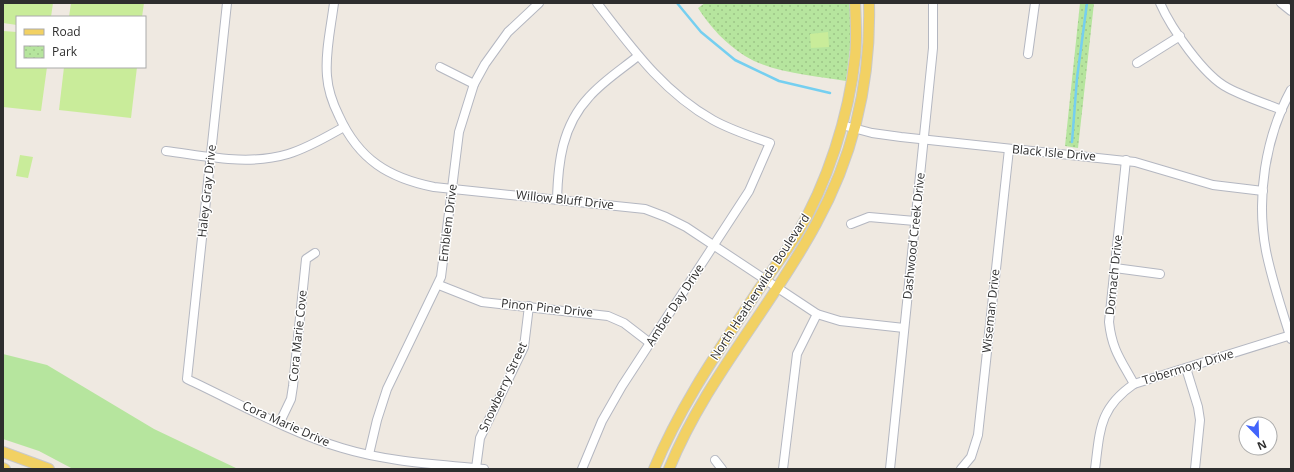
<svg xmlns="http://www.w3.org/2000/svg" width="1294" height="472" font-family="'Open Sans',sans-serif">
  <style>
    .grass { fill: #b6e59e }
    .park { fill: url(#park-dots) }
    .pitch { fill: #c9ec9a }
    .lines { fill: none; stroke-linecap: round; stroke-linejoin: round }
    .stream { stroke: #75cff0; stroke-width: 2.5 }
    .minor-casing { stroke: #b4b7c1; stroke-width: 10 }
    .major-casing { stroke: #c9c9c9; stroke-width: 12 }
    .minor { stroke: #fff; stroke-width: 8 }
    .major { stroke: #f2d163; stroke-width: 10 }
    .labels { text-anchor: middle; stroke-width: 3; stroke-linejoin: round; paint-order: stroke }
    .street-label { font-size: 12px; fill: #2e2e2e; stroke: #fff }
  </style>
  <defs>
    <pattern id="park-dots" width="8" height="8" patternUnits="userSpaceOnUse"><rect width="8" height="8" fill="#b6e59e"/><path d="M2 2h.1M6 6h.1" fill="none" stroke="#9dc588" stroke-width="1.8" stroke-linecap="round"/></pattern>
  </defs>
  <rect width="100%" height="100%" fill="#efe9e1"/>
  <!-- grass -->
  <path class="grass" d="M3,354L47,365L154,429L238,469H73L39,451L3,439Z"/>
  <!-- park -->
  <g class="park">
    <path d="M705,3H852L851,40L846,81C816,76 772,73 745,56C726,44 710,27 698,8Z"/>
    <path d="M1080,3H1094L1078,148L1065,146Z"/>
  </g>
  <!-- pitch -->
  <g class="pitch">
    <path d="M3,3H53L51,17H17V25L3,23Z"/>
    <path d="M71,3H144L142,17H69Z"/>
    <path d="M3,31L17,32V67H47L41,111L3,107Z"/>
    <path d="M828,32L829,47L811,48L810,34Z"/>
    <path d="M64,67H137L131,118L59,110Z"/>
    <path d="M20,155L33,157L28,178L16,176Z"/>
  </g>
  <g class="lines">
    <!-- stream -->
    <g class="stream">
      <path d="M677,3L701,32L735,60L779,81L830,93"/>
      <path d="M1072,142L1077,78L1087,3"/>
    </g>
    <defs>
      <g id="minor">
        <path d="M227,3L187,379C236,402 291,433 342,448C388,462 437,464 484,469"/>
        <path d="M334,3C331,27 325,52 327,76C328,90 333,104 339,116C359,160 389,178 434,187L645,209L666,217L686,227L817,314L840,321L904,328"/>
        <path d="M1160,3C1171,28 1204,76 1228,88C1245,97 1264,103 1282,110"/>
        <path d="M1281,3L1291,11"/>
        <path d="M1028,54L1035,3"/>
        <path d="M1137,63L1180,36"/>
        <path d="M440,67L474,84"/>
        <path d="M842,125L872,133L901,137L1135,162L1213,185L1263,191"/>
        <path d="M166,151C206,156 248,166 288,154C308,148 326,137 344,127"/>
        <path d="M1126,160L1109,322C1112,350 1121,360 1134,384"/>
        <path d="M557,200C558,162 562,126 589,97C603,81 622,69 638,56"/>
        <path d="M851,224L869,217L915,221"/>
        <path d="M1115,268L1160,274"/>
        <path d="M439,285L482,302L608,316L624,323L650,343"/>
        <path d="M1291,339C1282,310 1272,281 1266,251C1256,198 1265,138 1291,90"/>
        <path d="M1186,368L1198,407L1200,420L1195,469"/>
        <path d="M280,422L291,399L293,386L306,259L315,253"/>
        <path d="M369,454L377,420L387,389L441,277L459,132L474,84L485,64L508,32L539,3"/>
        <path d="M715,460L722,469"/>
        <path d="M476,468L480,438L524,347L529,306"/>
        <path d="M582,469L602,421L622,386L749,191L770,143C750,136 731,130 713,120C663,92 631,47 597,3"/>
        <path d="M783,469L797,354L817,314"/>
        <path d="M890,469L933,48V3"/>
        <path d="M961,469L971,457L978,435L1009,149"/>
        <path d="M1095,469C1100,430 1099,408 1134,384L1291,335"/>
      </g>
      <g id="major">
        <path d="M3,452L49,469"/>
        <path d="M3,468L5,469"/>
        <path d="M654,469C681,404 721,347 759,289C772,271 785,253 797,234C827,184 849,116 855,57C857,40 856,21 855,3"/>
        <path d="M669,469C705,380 771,308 816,224C854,155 871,81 869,3"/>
      </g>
    </defs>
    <!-- minor casing -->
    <use href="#minor" class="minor-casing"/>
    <!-- major casing -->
    <use href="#major" class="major-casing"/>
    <!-- minor -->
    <use href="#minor" class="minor"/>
    <!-- major -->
    <use href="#major" class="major"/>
  </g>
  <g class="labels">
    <!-- street labels -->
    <g class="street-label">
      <text transform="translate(1054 153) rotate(5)" y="4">Black Isle Drive</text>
      <text transform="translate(207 191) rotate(-84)" y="4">Haley Gray Drive</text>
      <text transform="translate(565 200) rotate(6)" y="4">Willow Bluff Drive</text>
      <text transform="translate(448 223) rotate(-83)" y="4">Emblem Drive</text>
      <text transform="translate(914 236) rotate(-84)" y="4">Dashwood Creek Drive</text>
      <text transform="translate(1114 275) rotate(-84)" y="4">Dornach Drive</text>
      <text transform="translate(760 287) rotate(-57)" y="4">North Heatherwilde Boulevard</text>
      <text transform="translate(675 305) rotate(-57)" y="4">Amber Day Drive</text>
      <text transform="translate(547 308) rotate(6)" y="4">Pinon Pine Drive</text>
      <text transform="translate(991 311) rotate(-84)" y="4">Wiseman Drive</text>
      <text transform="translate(298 336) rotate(-84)" y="4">Cora Marie Cove</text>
      <text transform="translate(1188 367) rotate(-17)" y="4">Tobermory Drive</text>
      <text transform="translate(503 387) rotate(-65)" y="4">Snowberry Street</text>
      <text transform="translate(286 424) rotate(24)" y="4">Cora Marie Drive</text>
    </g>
  </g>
  <!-- border -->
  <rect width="1294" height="472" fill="none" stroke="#2e2e2e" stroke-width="8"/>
  <!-- legend -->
  <rect x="16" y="16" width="130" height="52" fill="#ffffff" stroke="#ababab"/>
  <rect x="24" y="29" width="20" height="6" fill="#f2d163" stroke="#ababab"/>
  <text x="52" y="36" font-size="12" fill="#2e2e2e">Road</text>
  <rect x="24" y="46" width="20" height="12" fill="url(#park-dots)" stroke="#ababab"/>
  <text x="52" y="56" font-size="12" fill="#2e2e2e">Park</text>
  <!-- north arrow -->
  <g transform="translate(1258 436) rotate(157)"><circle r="19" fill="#ffffff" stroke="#ababab"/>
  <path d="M0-3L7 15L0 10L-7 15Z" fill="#4264fb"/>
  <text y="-6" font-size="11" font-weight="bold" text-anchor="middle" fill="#2e2e2e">N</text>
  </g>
</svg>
